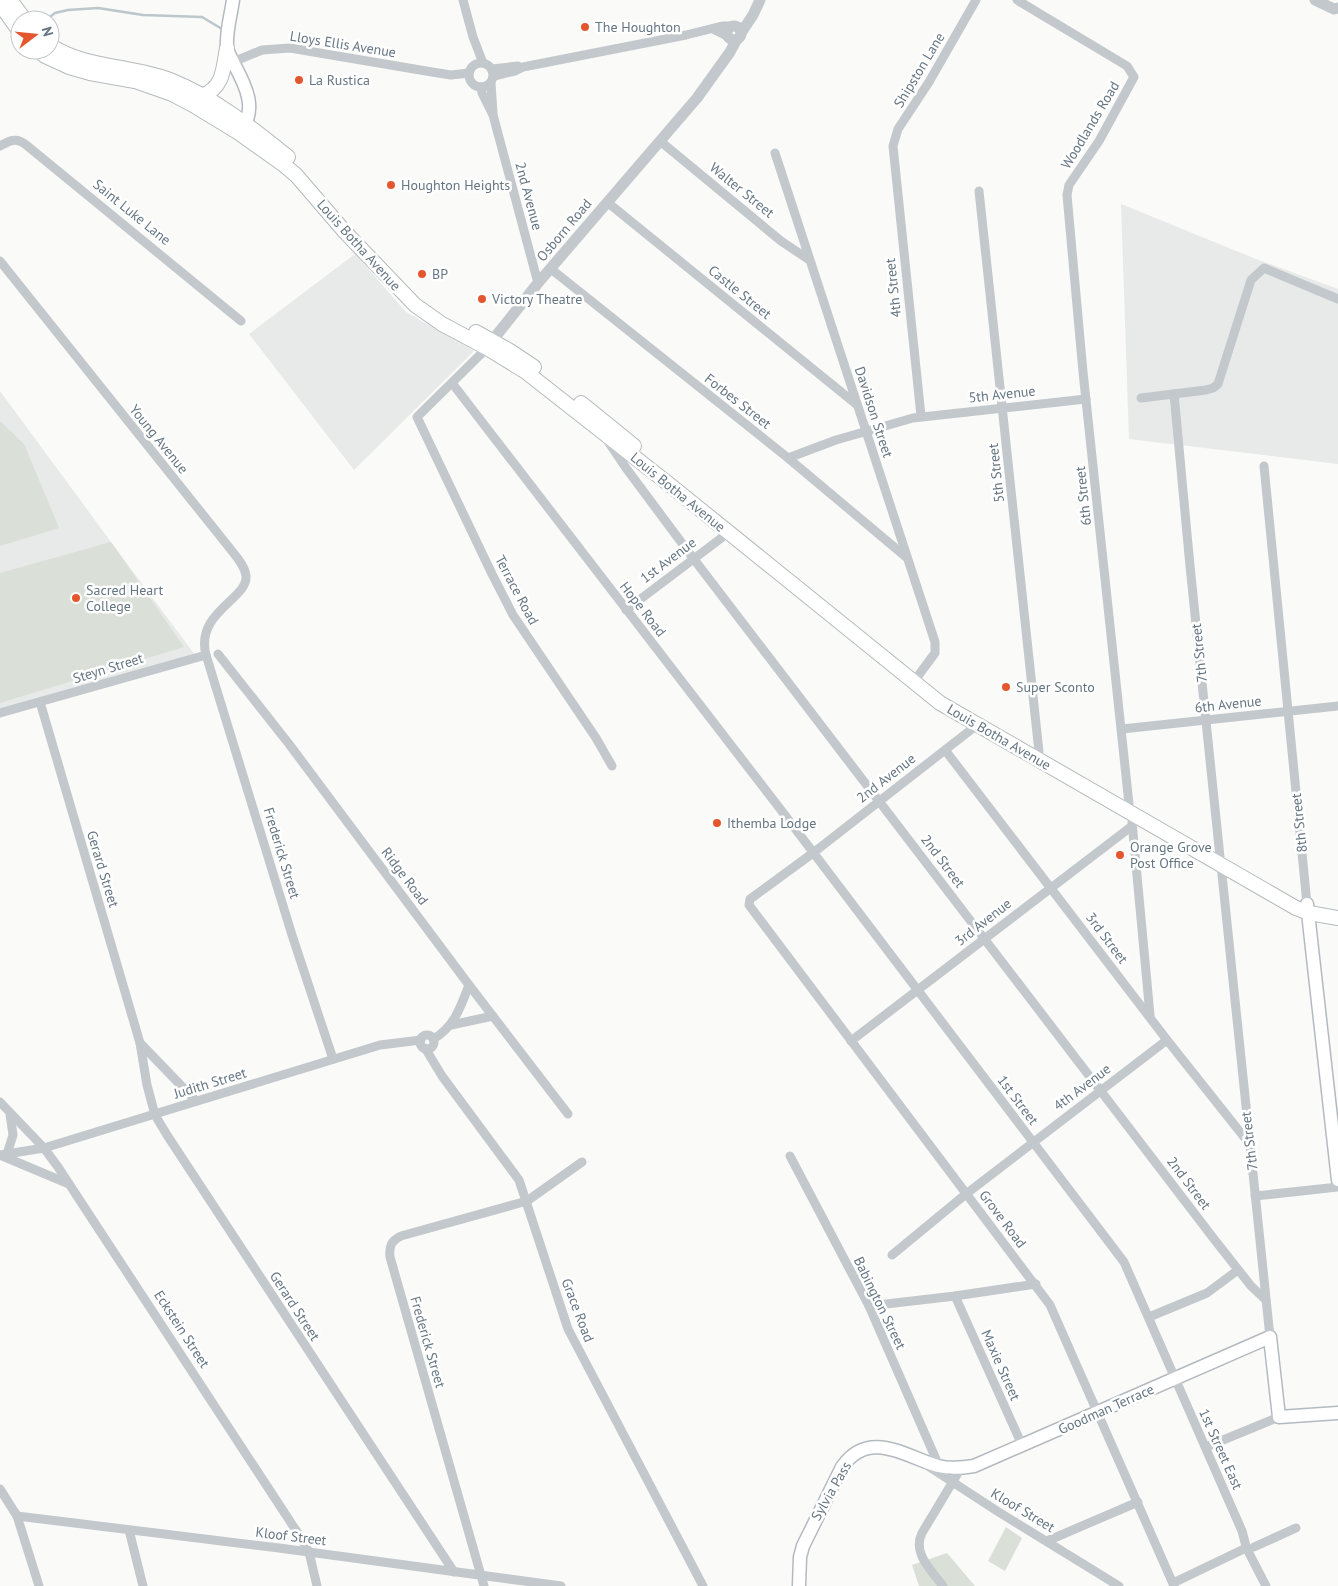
<svg xmlns="http://www.w3.org/2000/svg" width="1338" height="1586" font-family="'PT Sans',sans-serif">
  <style>
    .built { fill: #e8e9e9 }
    .green { fill: #dadfd7 }
    .lines { fill: none; stroke-linecap: round; stroke-linejoin: round }
    .stream { stroke: #bbc7cb; stroke-width: 2.5 }
    .secondary-casing { stroke: #b3babf; stroke-width: 15 }
    .primary-casing { stroke: #b5babe; stroke-width: 16 }
    .minor { stroke: #c3c8cc; stroke-width: 9 }
    .tertiary { stroke: #c3c8cc; stroke-width: 11 }
    .secondary { stroke: #fff; stroke-width: 12 }
    .primary { stroke: #fff; stroke-width: 14 }
    .poi-dot { fill: #e4572e; stroke: #fff; stroke-width: 2 }
    .labels { text-anchor: middle; stroke-width: 5; stroke-linejoin: round; paint-order: stroke }
    .poi-label { font-size: 14px; fill: #657683; stroke: #fff; text-anchor: start }
    .street-label { font-size: 14px; fill: #657683; stroke: #fff }
  </style>
  <rect width="100%" height="100%" fill="#fafaf8"/>
  <!-- built -->
  <g class="built">
    <path d="M1121,204L1256,259L1338,289V464L1129,439Z"/>
    <path d="M355,254L406,312L474,351L354,470L249,334Z"/>
    <path d="M0,391L111,542L195,655L0,711Z"/>
  </g>
  <!-- green -->
  <g class="green">
    <path d="M0,421L24,444L59,528L0,546Z"/>
    <path d="M111,542L184,647L0,703V573Z"/>
    <path d="M1006,1527L1022,1538L1005,1571L988,1561Z"/>
    <path d="M947,1553L975,1586H919L912,1565Z"/>
  </g>
  <g class="lines">
    <!-- stream -->
    <path class="stream" d="M46,20L55,13L68,10L98,8L143,15L202,17L222,29"/>
    <defs>
      <g id="secondary">
        <path d="M233,0C231,15 226,31 227,46C227,52 232,59 234,64C246,86 258,110 240,132"/>
        <path d="M1307,904L1338,1180"/>
        <path d="M799,1586L800,1557L803,1546L842,1467C869,1428 906,1457 938,1466C950,1469 962,1468 974,1466L1270,1337L1279,1417L1338,1413"/>
      </g>
      <g id="primary">
        <path d="M10,0L25,20"/>
        <path d="M0,4L20,32"/>
        <path d="M50,45C80,67 134,66 170,80C213,97 252,128 288,157"/>
        <path d="M38,50L45,56L69,67L90,73L135,81L172,94L193,105L239,133L284,165L296,175L345,232L415,305L442,324L487,348L526,372L670,485L940,703L1296,908L1309,913L1338,918"/>
        <path d="M202,96C224,87 223,69 227,48"/>
        <path d="M476,332L510,351L534,367"/>
        <path d="M581,403L634,446"/>
      </g>
    </defs>
    <!-- secondary casing -->
    <use href="#secondary" class="secondary-casing"/>
    <!-- primary casing -->
    <use href="#primary" class="primary-casing"/>
    <!-- minor -->
    <g class="minor">
      <path d="M463,0L473,37L483,63"/>
      <path d="M1017,0L1127,66L1134,77L1099,141L1069,185L1067,195L1083,372L1129,804"/>
      <path d="M713,29L727,36"/>
      <path d="M233,62L262,50L290,48L432,72L451,75L469,73"/>
      <circle cx="481" cy="75" r="12"/>
      <path d="M492,69L518,66"/>
      <path d="M494,76L515,71L523,67L686,35L722,26H730"/>
      <path d="M491,83L493,113"/>
      <path d="M481,87L482,93L493,115L538,283"/>
      <path d="M660,141L781,241L808,259"/>
      <path d="M0,146C9,141 16,137 25,144L241,321"/>
      <path d="M775,153L935,642V653L918,676"/>
      <path d="M979,191L1039,752"/>
      <path d="M607,202L856,404"/>
      <path d="M0,261L228,546C234,554 245,565 246,576C248,599 195,612 206,655L0,713"/>
      <path d="M551,269L788,458L906,557"/>
      <path d="M487,348L417,417L492,574L513,615L596,738L612,766"/>
      <path d="M452,383L781,810L1124,1262L1242,1531L1246,1546"/>
      <path d="M1174,394L1190,566L1220,857"/>
      <path d="M1141,398L1206,390L1213,388L1218,384L1251,280L1264,268L1338,299"/>
      <path d="M921,416L893,146L898,129L929,82L976,0"/>
      <path d="M607,440L626,468L693,558L1214,1239L1251,1286L1266,1300"/>
      <path d="M788,458L836,440L913,418L1086,399"/>
      <path d="M1264,466L1307,904"/>
      <path d="M626,610L728,533"/>
      <path d="M218,654L289,744L469,985L568,1114"/>
      <path d="M206,655L292,935L333,1059"/>
      <path d="M40,702L140,1043L147,1085L155,1115L167,1135L454,1572"/>
      <path d="M977,725L813,853L753,897L750,899L749,905L1050,1305L1174,1586"/>
      <path d="M1122,729L1338,706"/>
      <path d="M945,750L1167,1040L1248,1142"/>
      <path d="M1132,822L1150,1015"/>
      <path d="M1221,865L1270,1337"/>
      <path d="M451,1025L493,1016"/>
      <circle cx="427" cy="1042" r="7"/>
      <path d="M433,1039C454,1028 461,1006 469,985"/>
      <path d="M851,1041L1132,826"/>
      <path d="M140,1043L196,1101"/>
      <path d="M425,1048L442,1076L519,1180L568,1329L703,1586"/>
      <path d="M0,1102L44,1148L58,1167L299,1535L309,1552L317,1586"/>
      <path d="M7,1154L13,1135L10,1114"/>
      <path d="M0,1155L44,1148L380,1045L421,1040"/>
      <path d="M0,1155L69,1184"/>
      <path d="M790,1156L869,1306L939,1466"/>
      <path d="M1255,1196L1338,1187"/>
      <path d="M892,1255L966,1194L1167,1040"/>
      <path d="M955,1296L1022,1445"/>
      <path d="M869,1306L955,1296L1036,1284"/>
      <path d="M1149,1317L1207,1293L1238,1270"/>
      <path d="M1206,1447L1279,1417"/>
      <path d="M928,1466L997,1511L1119,1586"/>
      <path d="M0,1489L17,1516L39,1586"/>
      <path d="M17,1516L279,1548L561,1586"/>
      <path d="M129,1530L143,1586"/>
      <path d="M1047,1541L1138,1502"/>
      <path d="M1254,1547L1296,1528"/>
      <path d="M1249,1553L1266,1586"/>
      <path d="M1173,1583L1246,1548"/>
      <path d="M484,1586L390,1257C389,1246 391,1241 401,1236L527,1201L582,1162"/>
      <path d="M943,1586C931,1570 912,1553 922,1533L961,1468"/>
    </g>
    <!-- tertiary -->
    <g class="tertiary">
      <path d="M1315,0L1334,9L1338,8"/>
      <circle cx="734" cy="33" r="7"/>
      <path d="M741,33L753,15L760,0"/>
      <path d="M488,346L538,283L697,98L730,52L737,39"/>
    </g>
    <!-- secondary -->
    <use href="#secondary" class="secondary"/>
    <!-- primary -->
    <use href="#primary" class="primary"/>
  </g>
  <!-- markers -->
  <g class="poi-dot">
    <circle cx="585" cy="27" r="5"/>
    <circle cx="299" cy="80" r="5"/>
    <circle cx="391" cy="185" r="5"/>
    <circle cx="422" cy="274" r="5"/>
    <circle cx="482" cy="299" r="5"/>
    <circle cx="76" cy="598" r="5"/>
    <circle cx="1006" cy="687" r="5"/>
    <circle cx="717" cy="823" r="5"/>
    <circle cx="1120" cy="855" r="5"/>
  </g>
  <g class="labels">
    <!-- poi labels -->
    <g class="poi-label">
      <text x="595" y="32">The Houghton</text>
      <text x="309" y="85">La Rustica</text>
      <text x="401" y="190">Houghton Heights</text>
      <text x="432" y="279">BP</text>
      <text x="492" y="304">Victory Theatre</text>
      <text x="86" y="595">Sacred Heart<tspan x="86" dy="16">College</tspan></text>
      <text x="1016" y="692">Super Sconto</text>
      <text x="727" y="828">Ithemba Lodge</text>
      <text x="1130" y="852">Orange Grove<tspan x="1130" dy="16">Post Office</tspan></text>
    </g>
    <!-- street labels -->
    <g class="street-label">
      <text transform="translate(343 44) rotate(9)" y="5">Lloys Ellis Avenue</text>
      <text transform="translate(919 70) rotate(-59)" y="5">Shipston Lane</text>
      <text transform="translate(1090 125) rotate(-59)" y="5">Woodlands Road</text>
      <text transform="translate(742 190) rotate(39)" y="5">Walter Street</text>
      <text transform="translate(529 196) rotate(75)" y="5">2nd Avenue</text>
      <text transform="translate(132 212) rotate(39)" y="5">Saint Luke Lane</text>
      <text transform="translate(564 230) rotate(-50)" y="5">Osborn Road</text>
      <text transform="translate(359 245) rotate(48)" y="5">Louis Botha Avenue</text>
      <text transform="translate(893 288) rotate(-96)" y="5">4th Street</text>
      <text transform="translate(740 292) rotate(39)" y="5">Castle Street</text>
      <text transform="translate(1002 394) rotate(-6)" y="5">5th Avenue</text>
      <text transform="translate(738 401) rotate(38)" y="5">Forbes Street</text>
      <text transform="translate(874 412) rotate(72)" y="5">Davidson Street</text>
      <text transform="translate(159 439) rotate(51)" y="5">Young Avenue</text>
      <text transform="translate(996 473) rotate(-96)" y="5">5th Street</text>
      <text transform="translate(678 492) rotate(39)" y="5">Louis Botha Avenue</text>
      <text transform="translate(1083 496) rotate(-96)" y="5">6th Street</text>
      <text transform="translate(668 560) rotate(-37)" y="5">1st Avenue</text>
      <text transform="translate(517 590) rotate(62)" y="5">Terrace Road</text>
      <text transform="translate(643 609) rotate(52)" y="5">Hope Road</text>
      <text transform="translate(1199 653) rotate(-96)" y="5">7th Street</text>
      <text transform="translate(108 668) rotate(-17)" y="5">Steyn Street</text>
      <text transform="translate(1228 704) rotate(-6)" y="5">6th Avenue</text>
      <text transform="translate(999 737) rotate(30)" y="5">Louis Botha Avenue</text>
      <text transform="translate(886 778) rotate(-38)" y="5">2nd Avenue</text>
      <text transform="translate(1299 823) rotate(-96)" y="5">8th Street</text>
      <text transform="translate(282 853) rotate(73)" y="5">Frederick Street</text>
      <text transform="translate(943 861) rotate(53)" y="5">2nd Street</text>
      <text transform="translate(103 869) rotate(73)" y="5">Gerard Street</text>
      <text transform="translate(405 876) rotate(53)" y="5">Ridge Road</text>
      <text transform="translate(983 922) rotate(-38)" y="5">3rd Avenue</text>
      <text transform="translate(1107 938) rotate(53)" y="5">3rd Street</text>
      <text transform="translate(210 1083) rotate(-17)" y="5">Judith Street</text>
      <text transform="translate(1082 1087) rotate(-37)" y="5">4th Avenue</text>
      <text transform="translate(1018 1100) rotate(53)" y="5">1st Street</text>
      <text transform="translate(1249 1141) rotate(-97)" y="5">7th Street</text>
      <text transform="translate(1189 1183) rotate(53)" y="5">2nd Street</text>
      <text transform="translate(1003 1219) rotate(53)" y="5">Grove Road</text>
      <text transform="translate(880 1303) rotate(64)" y="5">Babington Street</text>
      <text transform="translate(295 1306) rotate(57)" y="5">Gerard Street</text>
      <text transform="translate(578 1310) rotate(69)" y="5">Grace Road</text>
      <text transform="translate(182 1329) rotate(57)" y="5">Eckstein Street</text>
      <text transform="translate(428 1342) rotate(74)" y="5">Frederick Street</text>
      <text transform="translate(1001 1365) rotate(66)" y="5">Maxie Street</text>
      <text transform="translate(1106 1409) rotate(-24)" y="5">Goodman Terrace</text>
      <text transform="translate(1221 1449) rotate(66)" y="5">1st Street East</text>
      <text transform="translate(831 1491) rotate(-60)" y="5">Sylvia Pass</text>
      <text transform="translate(1023 1510) rotate(31)" y="5">Kloof Street</text>
      <text transform="translate(291 1536) rotate(7)" y="5">Kloof Street</text>
    </g>
  </g>
  <!-- north arrow -->
  <g transform="translate(35 35) rotate(74)"><circle r="24" fill="#ffffff" stroke="#c1c8cd"/>
  <path d="M0-4L9 19L0 12L-9 19Z" fill="#e4572e"/>
  <text y="-8" font-size="14" font-weight="bold" text-anchor="middle" fill="#657683">N</text>
  </g>
</svg>
